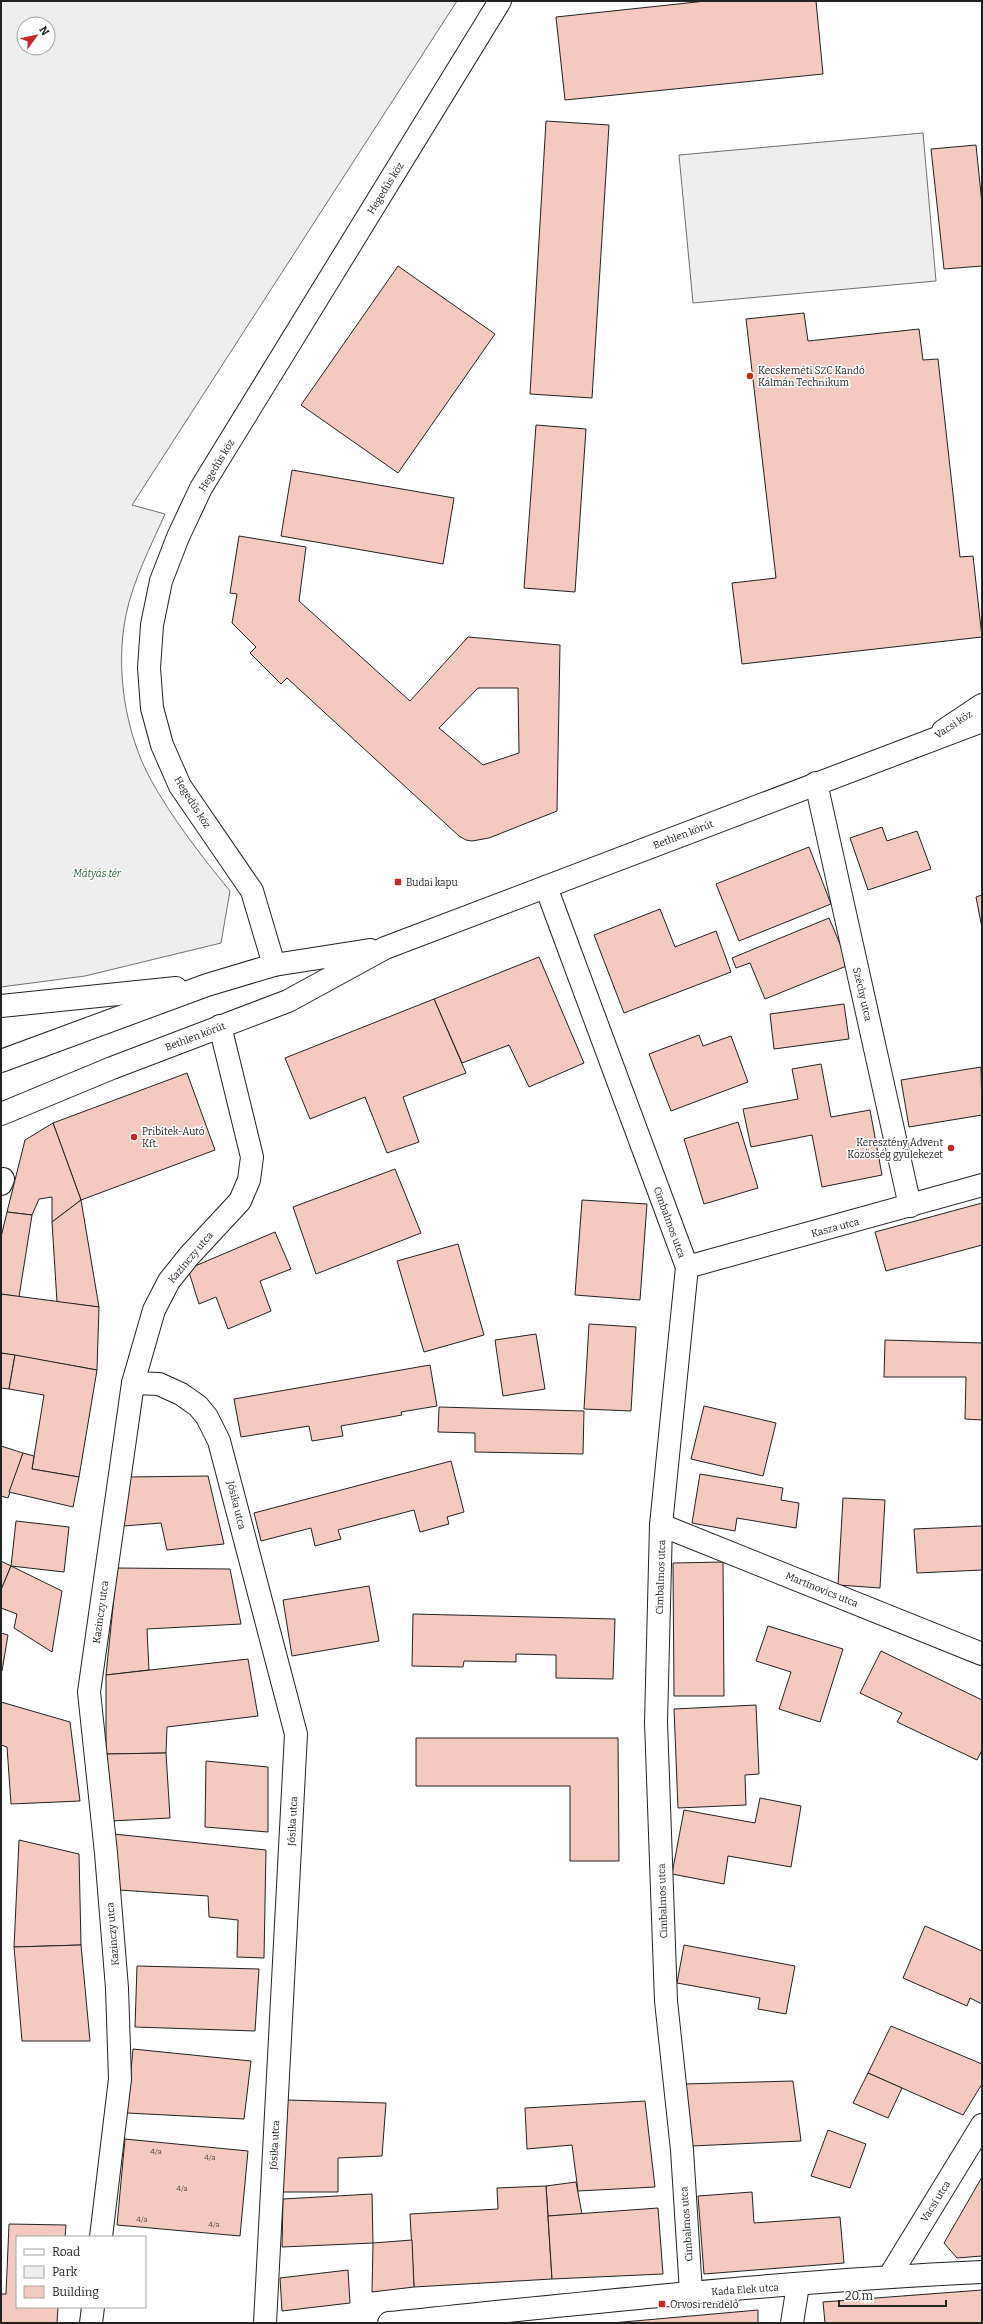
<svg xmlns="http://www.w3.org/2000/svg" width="983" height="2324" font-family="Bitter,serif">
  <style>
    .green { fill: #eee; stroke: #6f6f6f; fill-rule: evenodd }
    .building { fill: #f3c9c0; stroke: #222; fill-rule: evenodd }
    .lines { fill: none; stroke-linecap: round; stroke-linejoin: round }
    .minor-casing { stroke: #222; stroke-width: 24 }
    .major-casing { stroke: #222; stroke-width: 24 }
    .minor { stroke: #fff; stroke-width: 22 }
    .major { stroke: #fff; stroke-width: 22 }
    .poi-dot { fill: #c62828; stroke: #fff; stroke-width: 1.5 }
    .labels { text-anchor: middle; stroke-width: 3; stroke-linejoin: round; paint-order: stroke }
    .number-label { font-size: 8px; fill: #564c4a }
    .street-label { font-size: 10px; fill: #222; stroke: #fff }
    .poi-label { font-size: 10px; fill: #222; stroke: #fff; text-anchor: start }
    .park-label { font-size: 10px; font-style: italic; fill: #2f5e38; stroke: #fff }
  </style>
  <rect width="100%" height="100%" fill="#fff"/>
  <!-- green -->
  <g class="green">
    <path d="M1,1H457L132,505L165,514C151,546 133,580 126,615C115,668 125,733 151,780C172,818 202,857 230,891L221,943L85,976L1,987ZM24,24H48V48H24Z"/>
    <path d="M923,133L936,281L693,303L679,155Z"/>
  </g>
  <!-- building -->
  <g class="building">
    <path d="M706,1H816L823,74L565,100L556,17Z"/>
    <path d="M546,121L609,125L592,398L530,394Z"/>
    <path d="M976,145L982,204V266L944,269L931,149Z"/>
    <path d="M398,266L495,334L398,473L301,405Z"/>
    <path d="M804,313L808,341L919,329L923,360L938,359L960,557L973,556L982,637L742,664L732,583L776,578L746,319Z"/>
    <path d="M536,425L586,429L575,592L524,588Z"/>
    <path d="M292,470L454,498L443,564L281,536Z"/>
    <path d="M239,536L306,547L299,601L410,701L468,637L560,645L557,811L489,838L472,841L466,840L459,836L287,678L281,684L250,653L256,647L232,623L237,594L230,593ZM478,688H518L519,753L483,765L439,728Z"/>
    <path d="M882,827L887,841L917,831L931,869L868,890L850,838Z"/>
    <path d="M809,847L831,904L739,941L716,884Z"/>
    <path d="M982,895V928L976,897Z"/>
    <path d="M660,909L675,947L716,931L731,972L624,1013L594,935Z"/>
    <path d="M829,918L849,965L765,999L750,963L736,968L732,958Z"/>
    <path d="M539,957L584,1063L529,1087L509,1045L462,1063L434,999Z"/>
    <path d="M434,999L466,1073L403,1097L419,1142L387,1153L365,1097L310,1119L285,1058Z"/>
    <path d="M844,1004L849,1039L774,1049L770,1014Z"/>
    <path d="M699,1035L703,1046L731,1036L748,1082L671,1111L649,1054Z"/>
    <path d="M821,1064L831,1117L870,1110L882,1175L822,1187L812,1135L751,1147L743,1109L798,1099L792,1069Z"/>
    <path d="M981,1067L982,1115L909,1127L901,1080Z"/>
    <path d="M187,1073L215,1150L81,1200L53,1123Z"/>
    <path d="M738,1122L758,1188L704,1204L684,1139Z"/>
    <path d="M53,1123L81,1200L52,1222V1197L39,1199L32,1215L7,1212L25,1140Z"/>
    <path d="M395,1169L421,1233L316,1274L293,1207Z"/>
    <path d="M81,1200L99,1307L57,1302L52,1222Z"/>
    <path d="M582,1200L647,1204L640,1300L575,1295Z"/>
    <path d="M982,1203V1245L886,1271L875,1232Z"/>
    <path d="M7,1212L32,1215L19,1297L1,1294V1237Z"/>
    <path d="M275,1232L291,1269L260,1281L271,1311L228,1329L216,1297L199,1304L188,1269Z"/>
    <path d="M458,1244L484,1335L424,1352L397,1261Z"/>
    <path d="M1,1294L99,1307L97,1370L1,1353Z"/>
    <path d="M589,1324L636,1327L631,1411L584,1409Z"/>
    <path d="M536,1334L545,1389L503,1396L495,1340Z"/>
    <path d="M885,1340L982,1343V1420L965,1419L966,1377H884Z"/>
    <path d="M1,1353L15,1355L9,1389L1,1388Z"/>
    <path d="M15,1355L97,1370L79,1477L32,1469L44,1395L9,1389Z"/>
    <path d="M430,1365L437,1406L401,1412L402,1415L341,1426L343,1436L312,1441L309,1426L241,1437L234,1399Z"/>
    <path d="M704,1406L776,1423L763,1476L691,1459Z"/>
    <path d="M439,1407L584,1411L583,1454L475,1452V1433L438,1432Z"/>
    <path d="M1,1446L23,1453L8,1498L1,1496Z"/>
    <path d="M23,1453L34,1456L32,1469L79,1477L73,1507L9,1492Z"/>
    <path d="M451,1461L464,1512L447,1517L449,1524L420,1532L414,1510L338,1530L341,1539L315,1546L311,1528L261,1541L254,1513Z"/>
    <path d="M700,1474L783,1488L781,1500L799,1503L796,1528L737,1518L735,1531L692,1523Z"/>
    <path d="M208,1476L224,1544L167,1550L161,1523L124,1526L127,1477Z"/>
    <path d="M843,1498L885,1500L880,1588L838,1585Z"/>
    <path d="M16,1521L69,1527L64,1572L11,1566Z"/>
    <path d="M982,1526V1570L917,1573L914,1529Z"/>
    <path d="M1,1561L11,1566L1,1590Z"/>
    <path d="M723,1562L724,1696H674L673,1563Z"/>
    <path d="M11,1566L62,1591L52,1652L14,1628L17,1614L1,1608V1590Z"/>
    <path d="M117,1568L230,1569L241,1624L147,1629L149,1670L106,1675Z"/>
    <path d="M369,1586L379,1641L292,1656L283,1600Z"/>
    <path d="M413,1614L615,1619L613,1679L556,1678V1655L516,1654V1662L464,1661L463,1667L412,1666Z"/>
    <path d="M768,1626L843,1649L820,1722L779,1709L791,1672L756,1661Z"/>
    <path d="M1,1633L8,1635L2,1671H1Z"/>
    <path d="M881,1651L982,1700V1750L977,1760L897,1722L902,1713L860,1693Z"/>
    <path d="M248,1659L258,1716L167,1727L166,1753L106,1754V1675Z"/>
    <path d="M1,1702L70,1722L80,1801L11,1804L7,1747L1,1745Z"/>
    <path d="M756,1705L759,1774L745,1775L746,1805L678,1808L674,1709Z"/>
    <path d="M416,1738H618L619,1861H570V1786H416Z"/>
    <path d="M166,1753L170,1818L111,1821L106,1754Z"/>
    <path d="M206,1761L268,1767V1832L205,1827Z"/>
    <path d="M760,1798L801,1806L791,1867L728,1856L724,1884L672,1874L684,1810L755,1823Z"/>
    <path d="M114,1834L266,1850L264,1958L237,1957L238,1920L209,1917L208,1896L119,1890Z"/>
    <path d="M19,1840L79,1854L81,1945L14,1947Z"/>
    <path d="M925,1926L982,1951V2004L970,1998L967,2006L903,1978Z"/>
    <path d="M81,1945L90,2041H22L14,1947Z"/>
    <path d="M684,1945L795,1966L786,2014L758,2009L760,1998L677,1983Z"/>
    <path d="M137,1966L259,1969L255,2031L135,2027Z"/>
    <path d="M891,2026L982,2064V2084L963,2115L868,2073Z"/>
    <path d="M133,2049L251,2061L244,2119L127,2113Z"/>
    <path d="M868,2073L902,2088L888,2118L853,2103Z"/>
    <path d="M793,2081L801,2141L692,2146L684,2084Z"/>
    <path d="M287,2100L386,2103L382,2156L338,2158V2192H281Z"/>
    <path d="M645,2101L655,2187L578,2191L572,2145L527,2149L525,2108Z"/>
    <path d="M828,2130L866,2144L850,2188L811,2176Z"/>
    <path d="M125,2139L248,2151L240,2236L117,2225Z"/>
    <path d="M982,2177V2256L957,2258L944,2243Z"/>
    <path d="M576,2182L582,2214L548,2216L546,2186Z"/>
    <path d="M546,2186L552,2279L414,2287L410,2214L498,2209L497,2188Z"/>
    <path d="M752,2192L754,2223L840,2217L844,2263L704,2274L698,2196Z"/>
    <path d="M372,2194L373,2243L282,2247L283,2199Z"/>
    <path d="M658,2208L663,2274L552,2279L548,2216Z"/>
    <path d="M9,2224L66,2225L65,2237H17V2307H58L57,2323H1V2294H6Z"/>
    <path d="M412,2240L414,2287L372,2292L373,2243Z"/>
    <path d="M348,2270L350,2303L282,2311L280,2278Z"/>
    <path d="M982,2290V2323H825L823,2302Z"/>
    <path d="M758,2310V2323H612Z"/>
  </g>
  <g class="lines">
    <defs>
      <g id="minor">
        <path d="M943,731L982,705"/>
        <path d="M816,783L910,1206"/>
        <path d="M546,887L687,1267L661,1525L656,1722L666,2001L682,2150L691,2292"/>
        <path d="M274,965L252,891L180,786L162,745L152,708L149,668L152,625L161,581L178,537L201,488L500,1"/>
        <path d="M1,1184L3,1179"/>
        <path d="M687,1267L982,1185"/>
        <path d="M133,1383L159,1384L181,1394L198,1406L207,1417L219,1441L296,1734L265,2323"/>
        <path d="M661,1525L982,1654"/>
        <path d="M101,2237L120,2079L117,1988L106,1853L89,1692L133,1383L154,1310L169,1281L189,1256L240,1201L249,1180L252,1157L220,1026"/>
        <path d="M889,2277L982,2125"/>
        <path d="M91,2323L93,2307"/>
        <path d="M389,2323C587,2303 784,2281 982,2272"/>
        <path d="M792,2323L798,2285"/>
      </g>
      <g id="major">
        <path d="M1,1006L176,988"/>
        <path d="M1,1061L207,985L274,965L370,950"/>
        <path d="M1,1114L112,1068L288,1001L385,948L982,721"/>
      </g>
    </defs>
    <!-- minor casing -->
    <use href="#minor" class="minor-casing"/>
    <!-- major casing -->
    <use href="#major" class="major-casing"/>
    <!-- minor -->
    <use href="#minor" class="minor"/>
    <!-- major -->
    <use href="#major" class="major"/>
  </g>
  <!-- markers -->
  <g class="poi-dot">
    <circle cx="750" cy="376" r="4"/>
    <rect x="394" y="878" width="8" height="8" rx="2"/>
    <circle cx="134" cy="1137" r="4"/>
    <circle cx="951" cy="1148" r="4"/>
    <rect x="658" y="2300" width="8" height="8" rx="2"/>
  </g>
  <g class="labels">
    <!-- number labels -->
    <g class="number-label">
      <text x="156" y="2154">4/a</text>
      <text x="210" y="2160">4/a</text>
      <text x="182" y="2191">4/a</text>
      <text x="142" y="2222">4/a</text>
      <text x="214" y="2227">4/a</text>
    </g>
    <!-- street labels -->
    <g class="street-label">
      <text transform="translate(385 188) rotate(-58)" y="4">Hegedűs köz</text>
      <text transform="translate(216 465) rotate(-59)" y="4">Hegedűs köz</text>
      <text transform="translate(953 724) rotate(-33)" y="4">Vacsi köz</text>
      <text transform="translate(193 802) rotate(58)" y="4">Hegedűs köz</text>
      <text transform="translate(683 834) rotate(-21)" y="4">Bethlen körút</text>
      <text transform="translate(863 994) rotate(77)" y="4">Széchy utca</text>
      <text transform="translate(195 1036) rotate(-21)" y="4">Bethlen körút</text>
      <text transform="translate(670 1222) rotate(70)" y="4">Cimbalmos utca</text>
      <text transform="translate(835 1227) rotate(-15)" y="4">Kasza utca</text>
      <text transform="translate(190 1257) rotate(-50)" y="4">Kazinczy utca</text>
      <text transform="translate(237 1505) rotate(76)" y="4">Jósika utca</text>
      <text transform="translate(660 1577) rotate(-88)" y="4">Cimbalmos utca</text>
      <text transform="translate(822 1589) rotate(22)" y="4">Martinovics utca</text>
      <text transform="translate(100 1612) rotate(-82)" y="4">Kazinczy utca</text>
      <text transform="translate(292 1821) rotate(-87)" y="4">Jósika utca</text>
      <text transform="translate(662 1901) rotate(-92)" y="4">Cimbalmos utca</text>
      <text transform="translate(112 1934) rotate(-95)" y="4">Kazinczy utca</text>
      <text transform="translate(274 2145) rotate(-87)" y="4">Jósika utca</text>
      <text transform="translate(935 2201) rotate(-58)" y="4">Vacsi utca</text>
      <text transform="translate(686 2224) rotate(-94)" y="4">Cimbalmos utca</text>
      <text transform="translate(745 2289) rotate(-4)" y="4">Kada Elek utca</text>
    </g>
    <!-- poi labels -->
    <g class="poi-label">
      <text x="758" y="374">Kecskeméti SZC Kandó<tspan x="758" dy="12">Kálmán Technikum</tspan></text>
      <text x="406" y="886">Budai kapu</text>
      <text x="142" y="1135">Pribitek-Autó<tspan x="142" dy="12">Kft.</tspan></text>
      <text x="943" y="1146" text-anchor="end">Keresztény Advent<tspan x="943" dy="12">Közösség gyülekezet</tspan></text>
      <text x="670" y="2308">Orvosi rendelő</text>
    </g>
    <!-- park labels -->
    <g class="park-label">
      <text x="97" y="877">Mátyás tér</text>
    </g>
  </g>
  <!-- border -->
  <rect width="983" height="2324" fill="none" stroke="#222222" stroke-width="4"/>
  <!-- legend -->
  <rect x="16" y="2236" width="130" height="72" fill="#ffffff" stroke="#a7a7a7"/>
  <rect x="24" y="2249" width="20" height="6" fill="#ffffff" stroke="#a7a7a7"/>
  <text x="52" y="2256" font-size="12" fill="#222222">Road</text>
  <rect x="24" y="2266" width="20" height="12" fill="#eeeeee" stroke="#a7a7a7"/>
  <text x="52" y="2276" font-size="12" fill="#222222">Park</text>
  <rect x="24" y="2286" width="20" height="12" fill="#f3c9c0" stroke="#a7a7a7"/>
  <text x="52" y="2296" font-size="12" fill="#222222">Building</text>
  <!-- north arrow -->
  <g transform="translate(36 36) rotate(57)"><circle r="19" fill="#ffffff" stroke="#a7a7a7"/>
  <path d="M0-3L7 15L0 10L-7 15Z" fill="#c62828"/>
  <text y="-6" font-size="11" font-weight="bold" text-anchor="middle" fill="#222222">N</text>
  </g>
  <!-- scale -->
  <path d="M839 2300v6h107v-6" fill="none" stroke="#222222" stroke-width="2"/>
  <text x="845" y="2300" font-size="12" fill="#222222" stroke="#ffffff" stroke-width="3" paint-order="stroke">20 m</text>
</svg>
